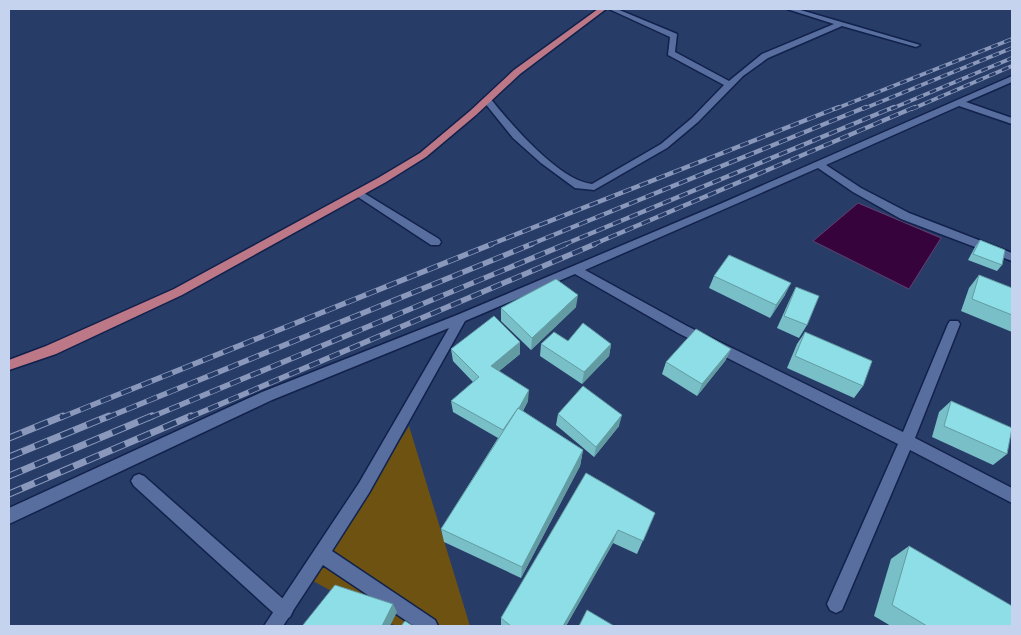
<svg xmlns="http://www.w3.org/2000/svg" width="1021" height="635" font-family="'Noto Serif',serif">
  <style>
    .green { fill: #6d5211 }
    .water { fill: #37033c; stroke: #624171 }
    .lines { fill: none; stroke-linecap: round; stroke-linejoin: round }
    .service-casing { stroke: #11214b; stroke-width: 3 }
    .minor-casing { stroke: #11214b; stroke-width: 3 }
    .primary-casing { stroke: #11214b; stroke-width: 3 }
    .service { fill: #586e9e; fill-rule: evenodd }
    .minor { fill: #586e9e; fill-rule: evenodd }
    .primary { fill: #bc7887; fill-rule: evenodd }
    .rail-far3-casing { stroke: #8a99bb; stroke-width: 4 }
    .rail-far2-casing { stroke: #8a99bb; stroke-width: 4.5 }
    .rail-far1-casing { stroke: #8a99bb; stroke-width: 5.5 }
    .rail-casing { stroke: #8a99bb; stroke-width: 7 }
    .rail-far3 { stroke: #283c68; stroke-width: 2.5; stroke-dasharray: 7; stroke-linecap: butt }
    .rail-far2 { stroke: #283c68; stroke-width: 3; stroke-dasharray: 9; stroke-linecap: butt }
    .rail-far1 { stroke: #283c68; stroke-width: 4; stroke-dasharray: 11; stroke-linecap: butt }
    .rail { stroke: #283c68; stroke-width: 5; stroke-dasharray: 14; stroke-linecap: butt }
    .wall { fill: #79bfc7 }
    .shaded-wall { fill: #639ba2 }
    .building { fill: #8ddee7; stroke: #639ba2 }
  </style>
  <rect width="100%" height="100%" fill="#283c68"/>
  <!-- green -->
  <path class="green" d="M409,426L470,626H396L313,581Z"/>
  <!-- water -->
  <path class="water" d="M858,203L941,238L909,289L813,241Z"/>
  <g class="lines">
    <defs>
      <path id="service" d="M139,474L144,476L290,605L293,611L290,617L284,620L278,617L134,486L131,481L134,476Z"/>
      <g id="minor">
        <path d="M609,9H617L677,34L675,52L729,81L762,54L834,24L787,9H797L920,45L916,47L842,26L768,58L743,76L698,122L667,148L594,190L575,188L541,163L513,138L484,102V98H490C510,123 559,181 592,184L661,144L692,118L724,85L668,55L670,37Z"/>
        <path d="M1012,76V82L966,102L1012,118V124L959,106L826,165L861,188L909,213L1012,253V261L901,219L853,192L818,168L585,270L687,326L903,432L948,324L950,321H958L960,324L915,438L1012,488V503L910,450L842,610L836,613L830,610L827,604L898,444L678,333L575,274L465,321L369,493L332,551L435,620L438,626H414L323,565L283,626H264L359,483L449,328L272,400L9,524V508L262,392L457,315L720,204Z"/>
        <path d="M359,190L439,239L441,242L439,245H431L355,195V191Z"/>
      </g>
      <path id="primary" d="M598,9H606L520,74L476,115L426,157L386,182L182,295L56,354L9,370V360L46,346L174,289L378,178L420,153L470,111L514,70Z"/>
    </defs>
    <!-- service casing -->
    <use href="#service" class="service-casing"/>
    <!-- minor casing -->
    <use href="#minor" class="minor-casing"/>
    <!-- primary casing -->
    <use href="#primary" class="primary-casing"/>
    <!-- service -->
    <use href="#service" class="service"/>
    <!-- minor -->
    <use href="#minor" class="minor"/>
    <!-- primary -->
    <use href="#primary" class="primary"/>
    <defs>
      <g id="rail-far3">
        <path d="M835,109L1012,39"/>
        <path d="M863,109L1012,48"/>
        <path d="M891,109L1012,58"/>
        <path d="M912,109L1012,66"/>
      </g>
      <g id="rail-far2">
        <path d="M489,245L839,107"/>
        <path d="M529,245L866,107"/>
        <path d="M563,245L894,107"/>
        <path d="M592,245L915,107"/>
      </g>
      <g id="rail-far1">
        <path d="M60,418L492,244"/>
        <path d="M106,418L532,244"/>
        <path d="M149,418L566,244"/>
        <path d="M188,418L595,244"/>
      </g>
      <g id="rail">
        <path d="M9,438L63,416"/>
        <path d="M9,457L109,416"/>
        <path d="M9,476L152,416"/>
        <path d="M9,494L191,416"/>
      </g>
    </defs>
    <!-- rail-far3 casing -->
    <use href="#rail-far3" class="rail-far3-casing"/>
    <!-- rail-far2 casing -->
    <use href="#rail-far2" class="rail-far2-casing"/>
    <!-- rail-far1 casing -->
    <use href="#rail-far1" class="rail-far1-casing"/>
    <!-- rail casing -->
    <use href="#rail" class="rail-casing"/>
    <!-- rail-far3 -->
    <use href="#rail-far3" class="rail-far3"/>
    <!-- rail-far2 -->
    <use href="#rail-far2" class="rail-far2"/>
    <!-- rail-far1 -->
    <use href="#rail-far1" class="rail-far1"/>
    <!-- rail -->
    <use href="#rail" class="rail"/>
  </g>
  <!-- wall -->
  <g class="wall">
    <path d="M980,240L1002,265L997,271L968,260L975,247Z"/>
    <path d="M979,275L1012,288V332L961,311L969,288Z"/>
    <path d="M714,276L785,295L770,318L709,288Z"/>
    <path d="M796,287L807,325L799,338L777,328L790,299Z"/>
    <path d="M576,307L531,350L501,321V308Z"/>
    <path d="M805,332L863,386L854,398L787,368L797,344Z"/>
    <path d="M568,341L611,344L609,356L582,384L540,356L541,344Z"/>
    <path d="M520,342V354L499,371L528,401L523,411L583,450L580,466L521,578L444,542L441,529L498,438L453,412L451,401L473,382L453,361L451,349Z"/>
    <path d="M731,349L725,361L697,396L662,374L666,362Z"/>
    <path d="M951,401L1007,454L993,465L932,437L939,412Z"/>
    <path d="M558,414L619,426L594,457L556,425Z"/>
    <path d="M586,473L655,513L637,554L613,543L566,626H501V618Z"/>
    <path d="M909,546L1012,626H891L874,616L891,559Z"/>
  </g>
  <!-- shaded-wall -->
  <g class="shaded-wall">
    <path d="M791,283L785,295L770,318L776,305Z"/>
    <path d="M578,295L576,307L531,350L532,338Z"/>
    <path d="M520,342V354L491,378V366Z"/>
    <path d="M611,344L609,356L582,384L584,372Z"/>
    <path d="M731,349L725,361L697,396L702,384Z"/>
    <path d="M529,390L528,401L506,443V432Z"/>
    <path d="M622,415L619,426L594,457L596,447Z"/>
    <path d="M583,450L580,466L521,578L522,567Z"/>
    <path d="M618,530L613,543L566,626H563Z"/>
    <path d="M393,604L397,612L390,626H382Z"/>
  </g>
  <!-- building -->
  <g class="building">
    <path d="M980,240L1005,250L1002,265L973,254Z"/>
    <path d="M729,255L791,283L776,305L714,276Z"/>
    <path d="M979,275L1012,288V315L972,299Z"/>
    <path d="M556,279L578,295L532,338L501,308Z"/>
    <path d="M796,287L819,296L807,325L784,316Z"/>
    <path d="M494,316L520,342L491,366L529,390L519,408H518L503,430L451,401L479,377L451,349Z"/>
    <path d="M583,323L611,344L584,372L541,344L554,332L568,341Z"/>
    <path d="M696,329L731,349L702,384L666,362Z"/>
    <path d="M805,332L872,361L863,386L795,356Z"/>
    <path d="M583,386L622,415L596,447L558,414Z"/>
    <path d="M951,401L1012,428L1007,454L944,426Z"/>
    <path d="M518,408L583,450L522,567L441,529Z"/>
    <path d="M586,473L655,513L643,541L618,530L563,626H511L501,618Z"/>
    <path d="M909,546L1012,606V626H927L892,605Z"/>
    <path d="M335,585L393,604L382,626H305L303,625Z"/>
    <path d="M587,610L614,626H579Z"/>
    <path d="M405,621L413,626H401Z"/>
  </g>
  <!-- border -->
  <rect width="1021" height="635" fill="none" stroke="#c6d3ee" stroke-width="20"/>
</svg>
